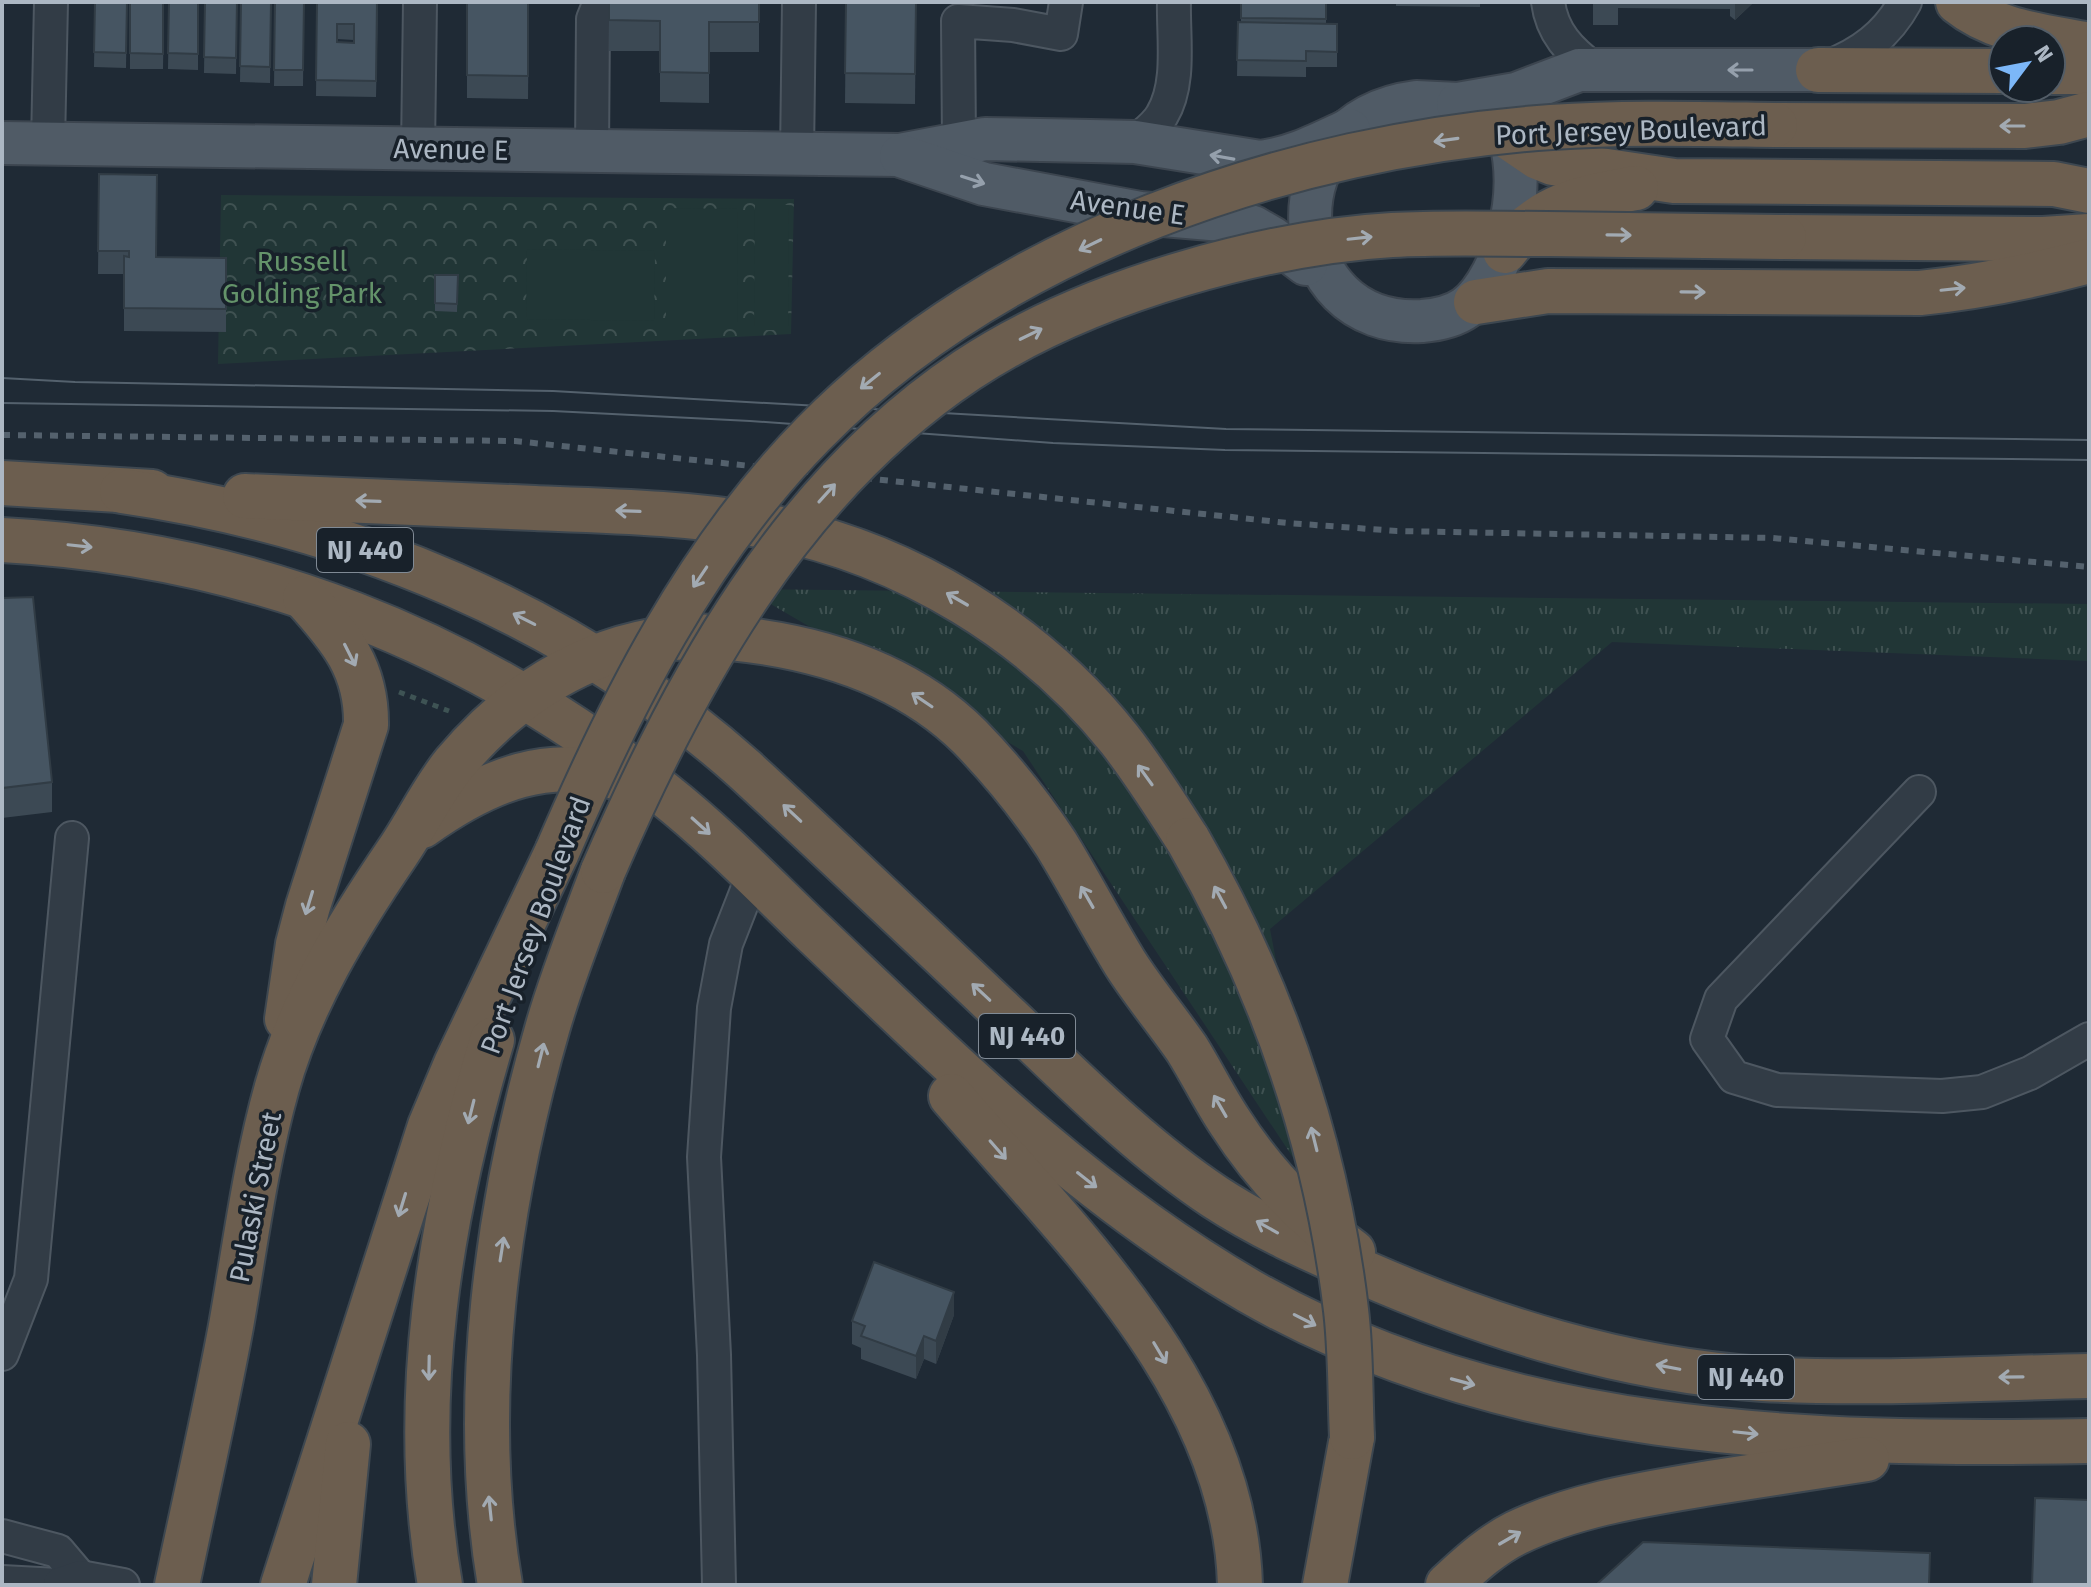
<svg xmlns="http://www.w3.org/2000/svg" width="2091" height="1587" font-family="'Fira Sans',sans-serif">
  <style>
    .grass { fill: url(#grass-tufts) }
    .park { fill: url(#park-crowns) }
    .pitch { fill: #213636 }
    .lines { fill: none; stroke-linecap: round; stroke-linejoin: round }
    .minor-casing { stroke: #4d5761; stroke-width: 36 }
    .major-casing { stroke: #3c454f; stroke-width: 46 }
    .highway-casing { stroke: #3d4750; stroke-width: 48 }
    .path { stroke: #3e5354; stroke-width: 5; stroke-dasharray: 6 6; stroke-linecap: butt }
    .minor { stroke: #323c46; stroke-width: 32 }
    .major { stroke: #505b66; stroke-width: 42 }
    .highway { stroke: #6c5e4f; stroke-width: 44 }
    .tram { stroke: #54616d; stroke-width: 2 }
    .rail { stroke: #54616d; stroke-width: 6; stroke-dasharray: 8 8; stroke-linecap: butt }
    .highway-bridge-casing { stroke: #3d4750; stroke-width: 48; stroke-linecap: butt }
    .highway-bridge { stroke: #6c5e4f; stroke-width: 44 }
    .wall { fill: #3c4954; fill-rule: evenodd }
    .shaded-wall { fill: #313c45 }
    .building { fill: #465562; stroke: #313c45; stroke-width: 2; fill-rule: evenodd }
    .oneway { stroke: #95a0ac }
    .oneway2 { stroke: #a2aab2 }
    .labels { text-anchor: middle; stroke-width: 7; stroke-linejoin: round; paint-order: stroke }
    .shield { fill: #18212a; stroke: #808a95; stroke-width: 2 }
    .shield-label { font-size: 26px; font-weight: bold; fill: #acb7c3 }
    .street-label { font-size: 28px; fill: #acb7c3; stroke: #18212a }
    .park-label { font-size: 28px; fill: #64936a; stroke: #18212a }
  </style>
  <defs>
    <pattern id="grass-tufts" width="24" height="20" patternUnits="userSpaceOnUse" patternTransform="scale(2)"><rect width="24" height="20" fill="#213636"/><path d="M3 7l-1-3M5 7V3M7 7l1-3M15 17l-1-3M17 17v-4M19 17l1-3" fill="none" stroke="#3f5151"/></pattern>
    <pattern id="park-crowns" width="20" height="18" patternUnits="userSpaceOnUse" patternTransform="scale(2)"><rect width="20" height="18" fill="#213636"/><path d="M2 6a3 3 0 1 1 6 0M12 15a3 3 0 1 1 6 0" fill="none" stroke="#3f5151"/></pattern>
  </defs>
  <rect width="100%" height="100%" fill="#1f2a35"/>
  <!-- grass -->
  <path class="grass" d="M745,589L2089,604V661L1612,642L1270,929L1316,1171L1294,1159L1023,751Z"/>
  <!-- park -->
  <path class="park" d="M221,195L794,199L791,334L218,364Z"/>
  <!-- pitch -->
  <g class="pitch">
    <path d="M755,205H789L788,330H754Z"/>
    <path d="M666,208L738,209L737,325H666Z"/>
    <path d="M527,249L655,251L654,321L526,319Z"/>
  </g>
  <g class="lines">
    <defs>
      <g id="minor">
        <path d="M1548,2C1552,33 1570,51 1594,69"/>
        <path d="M1827,67C1861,54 1887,35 1905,2"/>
        <path d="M1135,142C1144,134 1156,126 1162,115C1181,84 1173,37 1174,2"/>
        <path d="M48,143L51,2"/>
        <path d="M959,144L958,21L1013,25L1061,34L1066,2"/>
        <path d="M418,149L420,2"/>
        <path d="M592,151L593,19L600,2"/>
        <path d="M797,154L799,2"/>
        <path d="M1919,792L1721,999L1707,1039L1734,1077L1777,1090L1942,1096L1982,1092L2030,1073L2089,1039"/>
        <path d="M2,1354L31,1279L72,838"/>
        <path d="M2,1536L58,1551L80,1577"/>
        <path d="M2,1582L58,1585"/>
        <path d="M60,1584L80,1577L123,1585"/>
        <path d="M719,1585L714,1355L704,1157L714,1008L726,944L753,875"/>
      </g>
      <g id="major">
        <path d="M1416,102L1458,104L1510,138C1522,182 1514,232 1493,273C1476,305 1460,318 1422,321C1281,329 1267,121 1416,102Z"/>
        <path d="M1458,104L1516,94L1579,70H1818"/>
        <path d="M2,143L900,155L985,139L1091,141L1135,142L1260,162C1293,158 1319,144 1349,130"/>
        <path d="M901,156L984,184L1140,213L1234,221L1253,227L1272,238L1306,264"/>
      </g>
      <g id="highway">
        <path d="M1958,2C1995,32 2044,36 2089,45"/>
        <path d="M1818,70L2003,71"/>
        <path d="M2051,72H2089"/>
        <path d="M1775,125L2025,126L2059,122L2089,114"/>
        <path d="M1510,138L1538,157L1553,163L1674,181L2054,184L2089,191"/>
        <path d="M1784,237L2043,239L2089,236"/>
        <path d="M1505,251C1541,204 1581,198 1636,188"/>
        <path d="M1476,302L1548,291L1920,293C1978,287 2033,276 2089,261"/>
        <path d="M2,483L152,492"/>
        <path d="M122,491C350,524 571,615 744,769C834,852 922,936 1010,1019C1075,1081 1140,1147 1215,1197C1261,1227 1310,1249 1360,1271C1488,1327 1623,1370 1763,1379C1871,1385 1981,1378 2089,1376"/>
        <path d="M245,496C342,500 438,504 535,508C614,511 693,513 770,527C905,553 1035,632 1120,740C1145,772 1166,806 1188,840"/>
        <path d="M2,540C248,553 472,640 664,794C717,836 764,885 812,931C950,1062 1083,1195 1249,1291C1503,1437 1804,1446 2089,1441"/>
        <path d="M422,826C485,781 552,751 629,782"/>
        <path d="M287,1019L298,944L308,906L366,725C367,669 341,638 305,598"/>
        <path d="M951,1096C1070,1235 1235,1389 1240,1585"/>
        <path d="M177,1585C195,1499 215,1413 231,1326C245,1247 255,1165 277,1087C301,1002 348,925 397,853C417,824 432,791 454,764C524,680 621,627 731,638C819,647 906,673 970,737C1002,770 1031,806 1056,844C1080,883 1101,924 1125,963C1144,993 1167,1020 1187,1049C1202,1073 1214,1098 1230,1122C1262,1172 1305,1217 1353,1252"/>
        <path d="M283,1585L430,1126L456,1064L557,852"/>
        <path d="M334,1585L348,1444"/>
        <path d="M440,1585C408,1401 440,1216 492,1040"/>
        <path d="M500,1585C469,1403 497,1202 548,1026C563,974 584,922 603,871"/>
        <path d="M1325,1585L1352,1437"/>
        <path d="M1448,1585C1469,1566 1490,1546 1516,1533C1576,1504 1645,1494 1710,1483C1763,1475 1815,1467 1867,1459"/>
      </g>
    </defs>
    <!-- minor casing -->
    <use href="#minor" class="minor-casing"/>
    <!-- major casing -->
    <use href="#major" class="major-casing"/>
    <!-- highway casing -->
    <use href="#highway" class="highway-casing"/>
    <!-- path -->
    <path class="path" d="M399,692L449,711"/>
    <!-- minor -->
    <use href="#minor" class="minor"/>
    <!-- major -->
    <use href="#major" class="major"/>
    <!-- highway -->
    <use href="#highway" class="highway"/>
    <!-- tram -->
    <g class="tram">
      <path d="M2,378L75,382L553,391L1226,429L2089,440"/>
      <path d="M2,403L553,411L750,421L1053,443L1225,450L2089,460"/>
    </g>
    <!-- rail -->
    <path class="rail" d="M2,435L515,441L1288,523L1397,531L1773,538L2089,567"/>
    <defs>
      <g id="highway-bridge">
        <path d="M1188,840C1272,986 1326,1142 1346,1310C1351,1351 1350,1395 1352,1437"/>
        <path d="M557,852C621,703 697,552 813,434C998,244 1291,145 1551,127C1626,122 1700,124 1775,125"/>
        <path d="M603,871C685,681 790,488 967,370C1032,327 1108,296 1182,274C1250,254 1322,239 1392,235C1444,232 1496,234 1548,234C1627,235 1705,236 1784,237"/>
      </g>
    </defs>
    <!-- highway-bridge casing -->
    <use href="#highway-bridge" class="highway-bridge-casing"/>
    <!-- highway-bridge -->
    <use href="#highway-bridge" class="highway-bridge"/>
  </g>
  <!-- wall -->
  <g class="wall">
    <path d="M95,2H127L126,68L94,67Z"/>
    <path d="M130,2H164L163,69H130Z"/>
    <path d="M169,2H198V70L168,69Z"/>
    <path d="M205,2H237L236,74L204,73Z"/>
    <path d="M241,2H271L270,83L240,82Z"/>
    <path d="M275,2H304L303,86H274Z"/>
    <path d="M317,2H378L376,97L316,96ZM337,39L354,40V43L337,42Z"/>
    <path d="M467,2H529L528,99L467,98Z"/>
    <path d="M609,2H759V52H709V103L660,102V51H609Z"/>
    <path d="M846,2H916L915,104L845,103Z"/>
    <path d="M1241,2H1326V24H1337V67H1306V77L1237,76L1238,22H1241Z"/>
    <path d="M1396,2H1480V7L1396,6Z"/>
    <path d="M1593,2H1754L1735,20L1730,16V9L1618,8V25H1593Z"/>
    <path d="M99,174L156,257L226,258V332L124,331V274H98Z"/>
    <path d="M435,275H458L457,312L435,311Z"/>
    <path d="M2,598L52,782V812L2,818Z"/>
    <path d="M954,1315L936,1364L924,1359L916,1379L861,1359V1348L852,1344V1321Z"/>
  </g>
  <!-- shaded-wall -->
  <g class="shaded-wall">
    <path d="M1735,2H1754L1735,20Z"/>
    <path d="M954,1292V1315L936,1364V1341Z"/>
    <path d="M924,1336V1359L916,1379V1356Z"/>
  </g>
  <!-- building -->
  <g class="building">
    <path d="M95,2H127L126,53L94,52Z"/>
    <path d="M130,2H163V54L130,53Z"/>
    <path d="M169,2H198V54L168,53Z"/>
    <path d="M205,2H237L236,58L204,57Z"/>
    <path d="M241,2H271L270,67L240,66Z"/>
    <path d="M275,2H304L303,70H274Z"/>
    <path d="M317,2H377L376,81L316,80ZM337,24H354V43L337,42Z"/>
    <path d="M467,2H528V76L467,75Z"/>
    <path d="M609,2H759V22H709V73L660,72V21L609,20Z"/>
    <path d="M846,2H916L915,74L845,73Z"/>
    <path d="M1241,2H1326V19L1241,18Z"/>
    <path d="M1238,22L1337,24V52L1306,51V61L1237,60Z"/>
    <path d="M99,174L157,175L156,257L226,258V309L124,308V256L129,257V251H98Z"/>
    <path d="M435,275H458L457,304L435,303Z"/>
    <path d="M33,597L52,782L2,788V598Z"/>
    <path d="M874,1262L954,1292L936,1341L924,1336L916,1356L861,1336L865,1326L852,1321Z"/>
    <path d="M2035,1498L2089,1500V1585H2032Z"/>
    <path d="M1643,1542L1930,1553L1929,1585H1596Z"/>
  </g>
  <!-- one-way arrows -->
  <defs><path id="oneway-shaft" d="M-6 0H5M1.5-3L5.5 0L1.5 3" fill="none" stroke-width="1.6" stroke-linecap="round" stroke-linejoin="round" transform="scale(2)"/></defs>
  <g class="oneway">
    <use href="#oneway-shaft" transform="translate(1740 70) rotate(-180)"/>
    <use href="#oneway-shaft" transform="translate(1222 157) rotate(-170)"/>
    <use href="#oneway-shaft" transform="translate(973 180) rotate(18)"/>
  </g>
  <g class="oneway2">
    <use href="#oneway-shaft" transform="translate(2012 126) rotate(-180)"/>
    <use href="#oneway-shaft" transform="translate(1446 140) rotate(172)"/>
    <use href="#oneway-shaft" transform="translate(1619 235) rotate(1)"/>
    <use href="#oneway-shaft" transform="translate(1360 238) rotate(-6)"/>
    <use href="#oneway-shaft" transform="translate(1090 245) rotate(154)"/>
    <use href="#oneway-shaft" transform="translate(1953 289) rotate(-6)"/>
    <use href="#oneway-shaft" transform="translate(1693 292) rotate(1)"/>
    <use href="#oneway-shaft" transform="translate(1031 334) rotate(-26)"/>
    <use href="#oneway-shaft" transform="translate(870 381) rotate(141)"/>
    <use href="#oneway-shaft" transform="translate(827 493) rotate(-48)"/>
    <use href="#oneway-shaft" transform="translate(368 501) rotate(-178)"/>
    <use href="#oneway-shaft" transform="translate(628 511) rotate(-178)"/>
    <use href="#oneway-shaft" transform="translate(80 546) rotate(6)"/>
    <use href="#oneway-shaft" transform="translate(700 577) rotate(124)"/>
    <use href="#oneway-shaft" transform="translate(957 599) rotate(-150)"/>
    <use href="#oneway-shaft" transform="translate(524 619) rotate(-153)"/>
    <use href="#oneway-shaft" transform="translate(350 655) rotate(63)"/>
    <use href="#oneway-shaft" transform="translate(922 700) rotate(-146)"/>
    <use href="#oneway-shaft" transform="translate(1145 775) rotate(-126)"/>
    <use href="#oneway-shaft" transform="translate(792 813) rotate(-137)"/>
    <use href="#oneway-shaft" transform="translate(701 826) rotate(42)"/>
    <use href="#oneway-shaft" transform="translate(1087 897) rotate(-120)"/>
    <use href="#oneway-shaft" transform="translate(1220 897) rotate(-118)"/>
    <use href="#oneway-shaft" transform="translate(309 903) rotate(107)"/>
    <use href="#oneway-shaft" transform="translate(981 992) rotate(-137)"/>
    <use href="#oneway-shaft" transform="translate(541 1055) rotate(-76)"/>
    <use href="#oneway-shaft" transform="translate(1220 1106) rotate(-120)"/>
    <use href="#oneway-shaft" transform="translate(471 1112) rotate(104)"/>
    <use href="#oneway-shaft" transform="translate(1314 1139) rotate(-104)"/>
    <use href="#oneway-shaft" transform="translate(998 1150) rotate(49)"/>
    <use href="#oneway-shaft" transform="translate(1087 1180) rotate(38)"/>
    <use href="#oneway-shaft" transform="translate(402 1205) rotate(107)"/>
    <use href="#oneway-shaft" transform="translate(1267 1227) rotate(-151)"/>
    <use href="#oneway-shaft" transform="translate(502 1249) rotate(-81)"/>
    <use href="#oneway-shaft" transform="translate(1305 1320) rotate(27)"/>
    <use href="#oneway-shaft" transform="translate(1160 1353) rotate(59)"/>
    <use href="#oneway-shaft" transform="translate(1668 1367) rotate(-169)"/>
    <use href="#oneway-shaft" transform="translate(429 1368) rotate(91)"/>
    <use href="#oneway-shaft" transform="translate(2011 1377) rotate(179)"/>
    <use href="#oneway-shaft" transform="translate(1463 1382) rotate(15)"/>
    <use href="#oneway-shaft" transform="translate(1746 1433) rotate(6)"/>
    <use href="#oneway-shaft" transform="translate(490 1508) rotate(-96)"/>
    <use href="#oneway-shaft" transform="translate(1510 1538) rotate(-30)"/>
  </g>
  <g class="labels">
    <!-- shield labels -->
    <g class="shield">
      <rect x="317" y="528" width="96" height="44" rx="6"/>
      <rect x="979" y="1014" width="96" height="44" rx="6"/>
      <rect x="1698" y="1355" width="96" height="44" rx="6"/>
    </g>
    <g class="shield-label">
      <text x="365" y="559">NJ 440</text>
      <text x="1027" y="1045">NJ 440</text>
      <text x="1746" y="1386">NJ 440</text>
    </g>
    <!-- street labels -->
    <g class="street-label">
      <text transform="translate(1631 130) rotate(-2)" y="10">Port Jersey Boulevard</text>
      <text transform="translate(451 149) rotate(1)" y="10">Avenue E</text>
      <text transform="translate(1128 207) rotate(8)" y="10">Avenue E</text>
      <text transform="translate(535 925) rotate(-70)" y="10">Port Jersey Boulevard</text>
      <text transform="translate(255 1197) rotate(-79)" y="10">Pulaski Street</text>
    </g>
    <!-- park labels -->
    <g class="park-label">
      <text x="302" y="271">Russell<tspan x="302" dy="32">Golding Park</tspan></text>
    </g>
  </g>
  <!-- border -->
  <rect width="2091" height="1587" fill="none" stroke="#acb7c3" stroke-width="8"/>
  <!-- north arrow -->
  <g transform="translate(2027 64) rotate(58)"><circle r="38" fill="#18212a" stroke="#535d67" stroke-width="2"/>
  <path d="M0-6L14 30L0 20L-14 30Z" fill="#7cb7f8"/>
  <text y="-12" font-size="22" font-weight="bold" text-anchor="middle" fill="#acb7c3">N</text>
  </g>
</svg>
